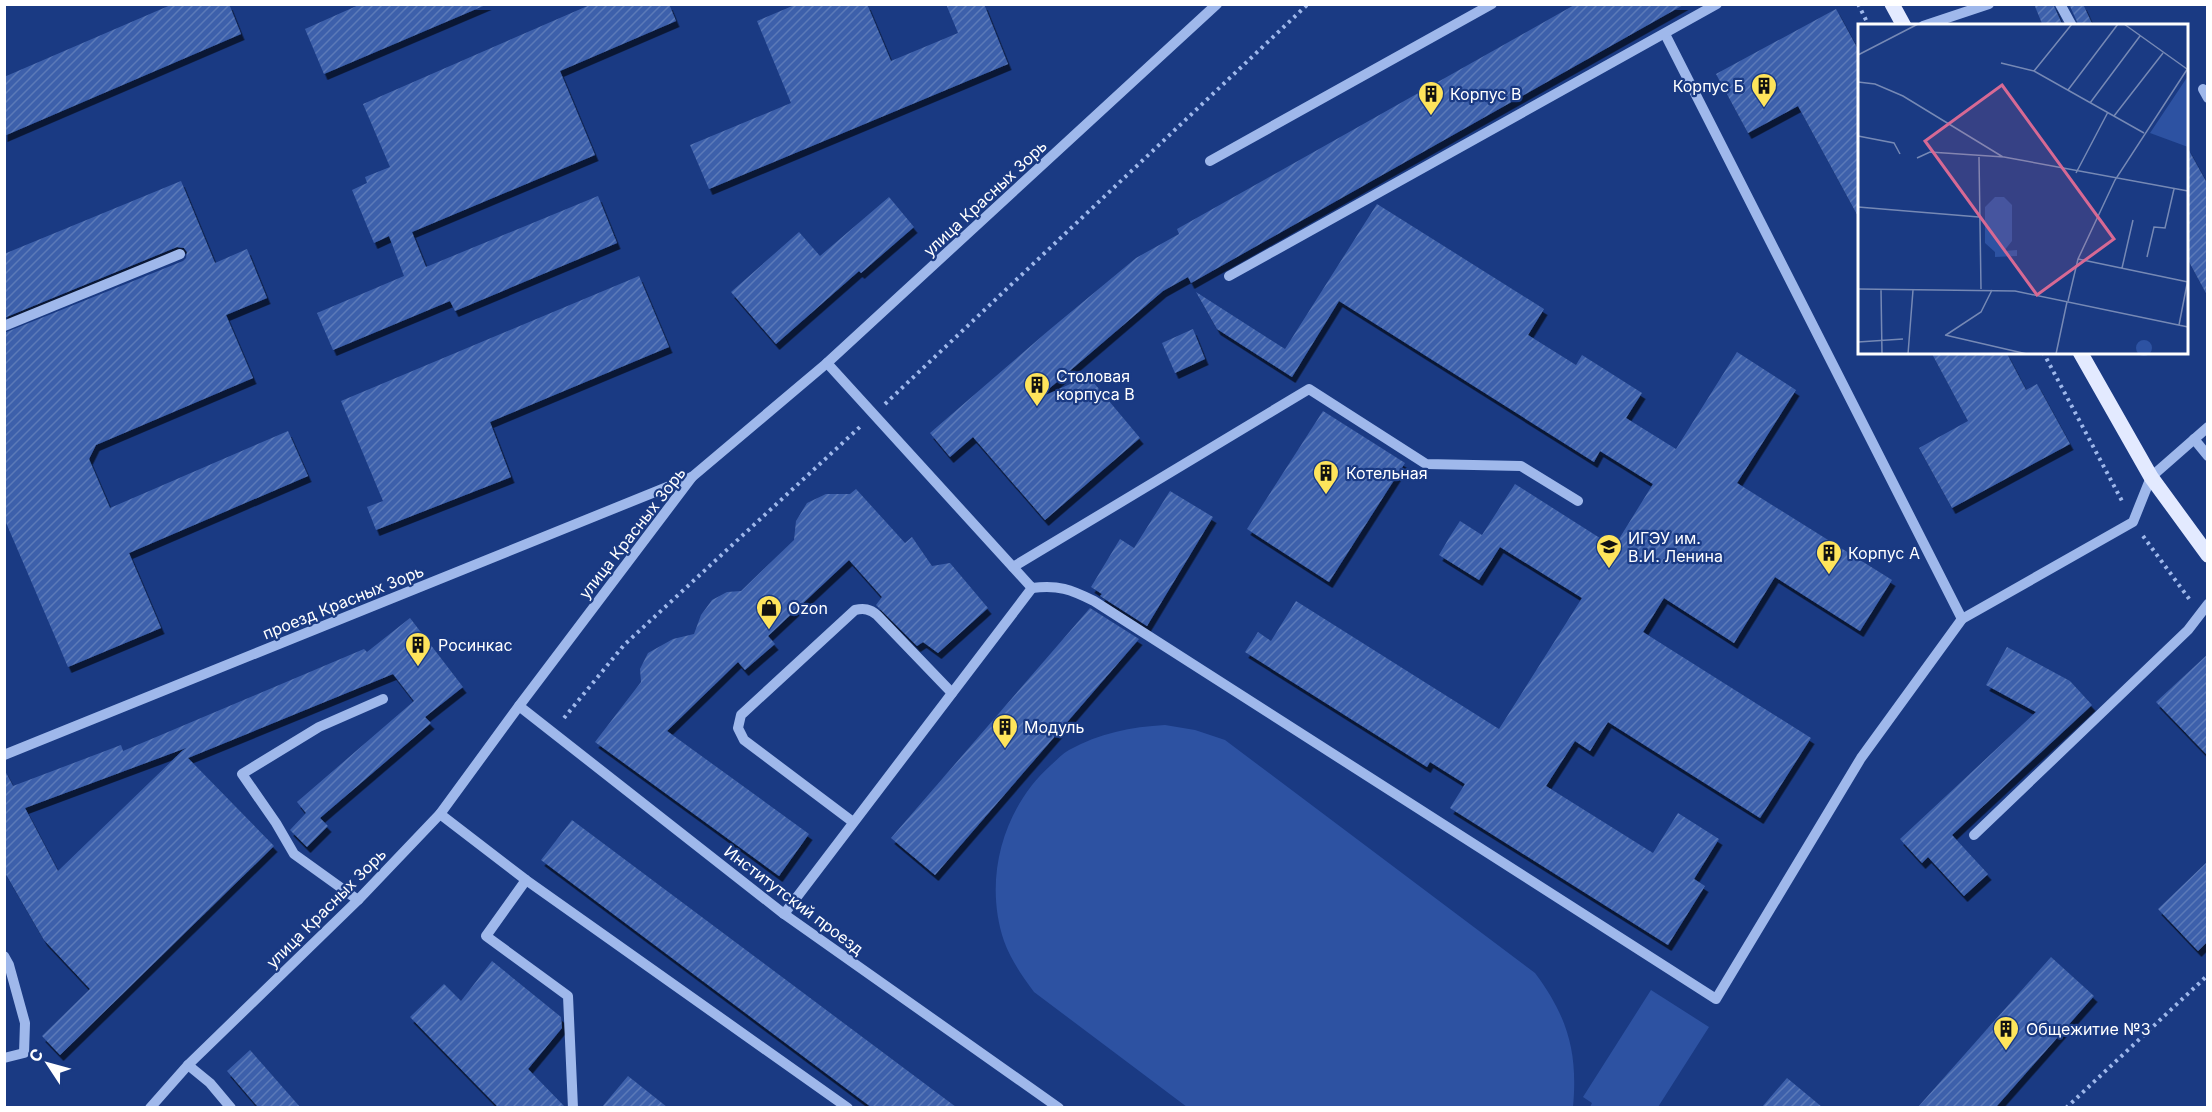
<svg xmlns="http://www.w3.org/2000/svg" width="2212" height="1112" font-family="Inter,sans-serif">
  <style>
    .pitch { fill: #2d52a2 }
    .building { fill: url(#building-hatch); fill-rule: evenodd; filter: url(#shadow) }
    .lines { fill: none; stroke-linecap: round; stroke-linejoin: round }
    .path { stroke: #9fb8eb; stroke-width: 4; stroke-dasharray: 3 4.5; stroke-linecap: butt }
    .minor { stroke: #9fb8eb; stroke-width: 10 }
    .major { stroke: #e3eaff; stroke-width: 15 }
    .labels { text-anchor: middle; stroke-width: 4.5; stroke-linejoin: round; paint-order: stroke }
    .poi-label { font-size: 16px; fill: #fff; stroke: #1a3a83; text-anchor: start }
    .street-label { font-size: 16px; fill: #fff; stroke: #1a3a83 }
    .inset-road { fill: none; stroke: #7689b5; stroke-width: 1.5 }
    .view { fill: #d76994; fill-opacity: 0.15; stroke: #d76994; stroke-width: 3 }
    .inset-edge { fill: none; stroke: #fff; stroke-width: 3 }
  </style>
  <defs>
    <pattern id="building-hatch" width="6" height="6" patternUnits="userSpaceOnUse" patternTransform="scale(1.5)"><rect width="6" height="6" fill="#3e61ab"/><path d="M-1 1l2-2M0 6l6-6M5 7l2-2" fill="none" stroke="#5b79b8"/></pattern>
    <filter id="shadow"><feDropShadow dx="3.5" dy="6" stdDeviation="0" flood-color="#0009"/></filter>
  </defs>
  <rect width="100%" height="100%" fill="#1a3a83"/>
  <!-- pitch -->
  <g class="pitch">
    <path d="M1165,725L1195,730L1225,740L1535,973C1568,1017 1578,1053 1573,1107H1187L1034,992C1022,976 1011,960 1004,941C983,879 1003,808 1051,765C1057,760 1062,754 1069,750C1099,733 1131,727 1165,725Z"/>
    <path d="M1651,990L1709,1027L1658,1107H1590L1592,1103L1583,1097Z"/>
  </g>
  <!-- building -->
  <g class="building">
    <path d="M173,4H229L241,34L4,136V77Z"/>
    <path d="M361,4H488L324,74L305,29Z"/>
    <path d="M592,4H669L676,21L560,71L595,155L412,232L426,267L598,196L617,243L455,311L450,301L333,350L317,313L404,276L389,236L374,243L352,190L367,183L365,177L390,167L363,104Z"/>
    <path d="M797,4H867L891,61L958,33L946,4H984L1008,64L709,189L690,145L791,103L757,21Z"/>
    <path d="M1576,4H1685L1191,283L1188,277L1163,291L1037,399L1088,376L1140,438L1045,520L973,437L950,457L930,433L1048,331L1136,258L1179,234L1177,229Z"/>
    <path d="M2034,4H2053L2063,26H2043Z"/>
    <path d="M2069,4H2083L2093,26H2079Z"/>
    <path d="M1836,9L1860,53V220L1798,106L1748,133L1716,74Z"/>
    <path d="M2187,147L2208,185V297L2187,258Z"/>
    <path d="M181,181L215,263L247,249L267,298L226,315L253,378L96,445L89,459L110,508L288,431L308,476L129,553L161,628L68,667L4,518V333L183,261L186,258L187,252L184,248L177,247L4,318V254Z"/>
    <path d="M889,197L914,227L861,273L859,271L776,344L731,292L799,232L820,256Z"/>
    <path d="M1377,204L1544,309L1528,335L1576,365L1582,355L1642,393L1626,418L1676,449L1737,352L1796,390L1737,483L1892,580L1860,631L1775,577L1734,643L1664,598L1643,632L1811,738L1760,818L1608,722L1590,751L1575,741L1546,786L1653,853L1678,813L1719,839L1694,879L1705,886L1668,945L1450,808L1465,784L1430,762L1427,767L1245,652L1258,632L1271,641L1296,601L1499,729L1582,598L1500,547L1479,580L1439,555L1449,538L1460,521L1482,535L1515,484L1614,547L1653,484L1600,451L1594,462L1339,301L1292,377L1217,329L1196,292L1285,349Z"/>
    <path d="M639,276L669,347L490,422L511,477L376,530L367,507L383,501L341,401Z"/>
    <path d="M1193,329L1205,359L1175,373L1162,343Z"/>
    <path d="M1931,352H2006L2026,390L2037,384L2070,444L1952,508L1919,448L1968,421Z"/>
    <path d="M1323,411L1405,463L1329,582L1247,529Z"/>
    <path d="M856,489L905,543L912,537L932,566L950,563L988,608L938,653L923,642L917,646L876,605L882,597L849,560L768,636L775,644L745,670L738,662L667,731L809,834L779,876L595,742L641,682L640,669L648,653L673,639L694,634L701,615L712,600L727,592L741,591L794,540L796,521L807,503L826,494H850Z"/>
    <path d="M1170,491L1213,517L1147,626L1100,596L1102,594L1091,587L1120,539L1134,548Z"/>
    <path d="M1090,608L1139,639L935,875L891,838Z"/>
    <path d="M410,618L463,687L425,717L431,723L320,818L328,826L307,847L290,830L306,813L297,802L414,701L393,674L188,758L274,846L60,1055L42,1036L90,989L44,940L4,871V769L13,786L121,745L123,751L364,649L367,652ZM186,748L182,751L58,871L25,808Z"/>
    <path d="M2007,647L2070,681L2092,705L1952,835L1988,874L1964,896L1928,857L1922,863L1900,839L2036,712L1986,685Z"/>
    <path d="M2208,654V756L2156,702Z"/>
    <path d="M572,820L956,1107H871L541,860Z"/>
    <path d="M2208,861V941L2198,951L2158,909Z"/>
    <path d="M2051,957L2094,996L1996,1107H1918Z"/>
    <path d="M492,961L561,1017L562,1028L528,1069L565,1107H498L410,1017L444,984L461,1001Z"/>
    <path d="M250,1050L300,1107H258L227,1071Z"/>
    <path d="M628,1076L667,1107H602Z"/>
    <path d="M1787,1078L1822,1107H1762Z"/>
  </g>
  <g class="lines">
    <!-- path -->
    <g class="path">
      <path d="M1858,4L1869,26"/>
      <path d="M2043,352L2122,501"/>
      <path d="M885,404L1308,4"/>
      <path d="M2143,536L2190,600"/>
      <path d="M564,718L624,645L862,425"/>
      <path d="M2066,1108L2208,975"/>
    </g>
    <!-- minor -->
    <g class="minor">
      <path d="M2060,4L2072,26"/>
      <path d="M1923,26L1989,4"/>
      <path d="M1665,34L1962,619"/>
      <path d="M2203,89L2208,98"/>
      <path d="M1210,161L1492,4"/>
      <path d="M1229,276L1717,4"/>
      <path d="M4,326L180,254"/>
      <path d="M827,363L1032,588C1059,585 1070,589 1094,601L1716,999L1861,758L1962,619L2133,522L2151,477L2208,427"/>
      <path d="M2194,439L2208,456"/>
      <path d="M1013,567L1309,389L1426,464L1521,466L1578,501"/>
      <path d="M519,706L784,914L1059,1108"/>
      <path d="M4,755L692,477"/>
      <path d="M440,814L526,880L848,1108"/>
      <path d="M853,822L744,740L738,728L741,715L855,610C864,608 870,609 877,615L952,693"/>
      <path d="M1974,835L2188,630L2208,604"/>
      <path d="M526,880L486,936L568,996L573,1108"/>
      <path d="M358,900L294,854L276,823L242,774L319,727L383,699"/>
      <path d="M784,914L1032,588"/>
      <path d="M4,956L9,965L25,1023L24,1053L4,1058"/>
      <path d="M188,1065L210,1083L231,1108"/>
      <path d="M150,1108L188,1065L358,900L440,814L519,706L692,477L827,363L1217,4"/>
    </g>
    <!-- major -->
    <g class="major">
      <path d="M1892,4L1904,26"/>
      <path d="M2080,352L2151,477L2208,555"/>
    </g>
  </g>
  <!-- icons -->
  <defs>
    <symbol id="building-pin" viewBox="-11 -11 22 30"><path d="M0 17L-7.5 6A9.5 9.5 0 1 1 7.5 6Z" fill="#fee45b" stroke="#1a3a83"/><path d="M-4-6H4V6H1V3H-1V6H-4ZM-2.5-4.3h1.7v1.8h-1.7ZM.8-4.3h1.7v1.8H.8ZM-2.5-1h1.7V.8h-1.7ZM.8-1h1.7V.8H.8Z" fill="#111"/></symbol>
    <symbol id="university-pin" viewBox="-11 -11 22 30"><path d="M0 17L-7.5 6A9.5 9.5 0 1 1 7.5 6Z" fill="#fee45b" stroke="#1a3a83"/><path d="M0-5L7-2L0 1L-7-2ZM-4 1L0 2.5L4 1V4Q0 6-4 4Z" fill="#111"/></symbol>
    <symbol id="shop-pin" viewBox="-11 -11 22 30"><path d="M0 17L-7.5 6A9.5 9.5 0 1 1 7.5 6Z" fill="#fee45b" stroke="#1a3a83"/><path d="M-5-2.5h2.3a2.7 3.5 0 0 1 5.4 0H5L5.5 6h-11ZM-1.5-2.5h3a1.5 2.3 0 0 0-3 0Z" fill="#111"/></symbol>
  </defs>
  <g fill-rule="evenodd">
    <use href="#building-pin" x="1749" y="71" width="30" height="40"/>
    <use href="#building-pin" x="1416" y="79" width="30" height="40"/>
    <use href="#building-pin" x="1022" y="370" width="30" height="40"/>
    <use href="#building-pin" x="1311" y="458" width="30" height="40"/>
    <use href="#university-pin" x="1594" y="532" width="30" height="40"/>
    <use href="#building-pin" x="1814" y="538" width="30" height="40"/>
    <use href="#shop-pin" x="754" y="593" width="30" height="40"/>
    <use href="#building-pin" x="403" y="630" width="30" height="40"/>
    <use href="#building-pin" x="990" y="712" width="30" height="40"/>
    <use href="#building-pin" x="1991" y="1014" width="30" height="40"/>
  </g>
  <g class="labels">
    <!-- poi labels -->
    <g class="poi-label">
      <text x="1744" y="92" text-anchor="end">Корпус Б</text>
      <text x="1450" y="100">Корпус В</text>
      <text x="1056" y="382">Столовая<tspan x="1056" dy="18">корпуса В</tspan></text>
      <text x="1346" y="479">Котельная</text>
      <text x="1628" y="544">ИГЭУ им.<tspan x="1628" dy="18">В.И. Ленина</tspan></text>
      <text x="1848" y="559">Корпус А</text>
      <text x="788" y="614">Ozon</text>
      <text x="438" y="651">Росинкас</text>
      <text x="1024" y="733">Модуль</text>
      <text x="2026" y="1035">Общежитие №3</text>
    </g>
    <!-- street labels -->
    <g class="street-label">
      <text transform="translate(985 198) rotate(-43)" y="6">улица Красных Зорь</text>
      <text transform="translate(632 533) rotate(-52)" y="6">улица Красных Зорь</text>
      <text transform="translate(343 602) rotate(-22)" y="6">проезд Красных Зорь</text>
      <text transform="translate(794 900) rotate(37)" y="6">Институтский проезд</text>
      <text transform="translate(326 908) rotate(-45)" y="6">улица Красных Зорь</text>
    </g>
  </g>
  <!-- overview -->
  <g transform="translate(1858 24)">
    <rect width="330" height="330" fill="#1a3a83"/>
    <path d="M330,52V123L292,109ZM278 324a8 8 0 1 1 16 0a8 8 0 1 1-16 0Z" fill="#2d52a2"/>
    <path d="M137,173H146L154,181V217L146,227L159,226V232L137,233V228L127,219V183Z" fill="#2d52a2"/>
    <path class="inset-road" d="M266,0L329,45M0,31L60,0M143,39L176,47L286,109M176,47L214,0M0,58L17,60L45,72L145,133M210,66L260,0M232,79L282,12M256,92L305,29M0,112L36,119L42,130M121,133L123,265M59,134L72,128L146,133L330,167M218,149L250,88M0,183L121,193M289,233L296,203L307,204L316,165M220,235L330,258M264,244L275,196M0,265L157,267L330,303M23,265L24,330M210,277L220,235L257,156L330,44M321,301L330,255M87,311L169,330M88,311L123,288L134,266M0,318L45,315M50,330L55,266M198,330L209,278"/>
    <path class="view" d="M144,61L256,215L179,271L67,117Z"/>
    <rect width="330" height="330" class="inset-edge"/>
  </g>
  <!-- border -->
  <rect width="2212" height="1112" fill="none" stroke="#ffffff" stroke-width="12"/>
  <!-- north arrow -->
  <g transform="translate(48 1064) rotate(306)" stroke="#1a3a83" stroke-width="4.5" paint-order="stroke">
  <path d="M0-4.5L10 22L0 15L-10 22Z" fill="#ffffff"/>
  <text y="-9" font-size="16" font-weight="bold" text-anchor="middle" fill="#ffffff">С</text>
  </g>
</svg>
